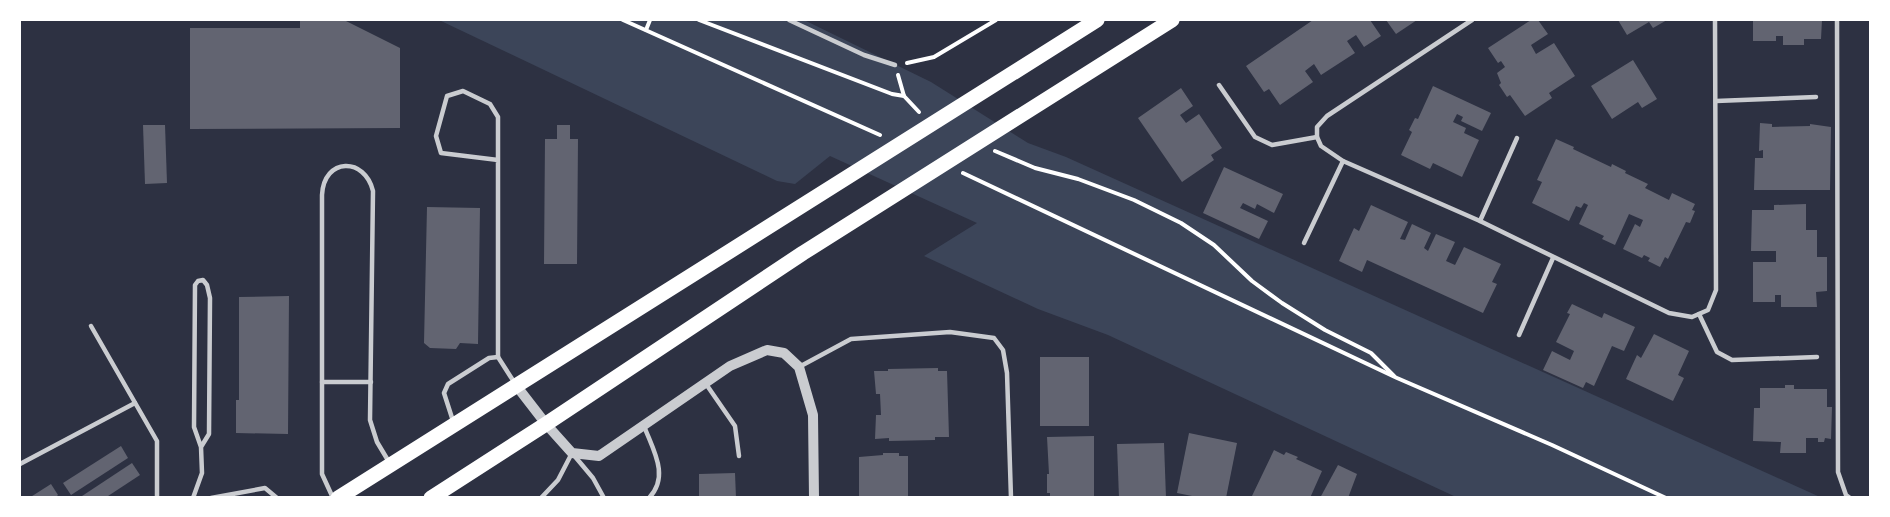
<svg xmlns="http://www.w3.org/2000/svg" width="1890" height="517" font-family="Inter,sans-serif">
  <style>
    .green { fill: #3c4559 }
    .building { fill: #626471 }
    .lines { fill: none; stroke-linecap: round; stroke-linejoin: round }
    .path { stroke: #fff; stroke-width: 4 }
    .service { stroke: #caccd0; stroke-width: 4.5 }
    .tertiary { stroke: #caccd0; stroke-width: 10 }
    .primary { stroke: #fff; stroke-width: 15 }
  </style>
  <rect width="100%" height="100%" fill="#2d3142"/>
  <!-- green -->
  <path class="green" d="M439,20H804L931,82L1028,143L1066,157L1820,497H1456L1108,335L1038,309L924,256L977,223L830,156L795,184L777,181Z"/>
  <!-- building -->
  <g class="building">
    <path d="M300,20H344L400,48V128L190,129V28H300Z"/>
    <path d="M1313,20H1370L1381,36L1364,47L1356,35L1347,41L1355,53L1321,75L1314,64L1305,71L1313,82L1280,105L1269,89L1264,92L1246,66Z"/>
    <path d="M1386,20H1417L1396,34Z"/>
    <path d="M1531,20H1538L1548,34L1531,45L1536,54L1554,43L1575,76L1549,93L1552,98L1525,116L1510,95L1507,97L1499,85L1501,83L1497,73L1505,67L1501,61L1498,63L1488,48Z"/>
    <path d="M1618,20H1667L1653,28L1649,22L1627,35Z"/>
    <path d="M1753,20H1822L1821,39H1804V45H1783V36H1776V41H1753Z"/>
    <path d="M1633,60L1657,99L1642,108L1638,102L1612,119L1591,86Z"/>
    <path d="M1433,86L1491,113L1482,131L1461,121L1463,117L1457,114L1453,122L1466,128L1464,133L1479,140L1462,177L1433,163L1430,169L1401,155L1412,132L1409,130L1415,118L1418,119Z"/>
    <path d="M1181,88L1193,106L1180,115L1186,123L1199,114L1222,148L1211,155L1214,160L1182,182L1138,118Z"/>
    <path d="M1760,123L1772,124V127L1810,126V124L1831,127L1830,190H1754L1755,158H1763V150L1759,151Z"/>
    <path d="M143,125H165L167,183L145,184Z"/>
    <path d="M557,125H570V139H578L577,264H544L545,139H557Z"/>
    <path d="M1556,139L1574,147L1573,149L1611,167L1612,164L1626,171L1625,173L1648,184L1645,188L1669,200L1672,193L1695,204L1692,210L1695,211L1690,223L1686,222L1668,259L1665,257L1660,267L1648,261L1650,258L1644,255L1642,258L1623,249L1635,224L1640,227L1643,220L1629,214L1615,245L1602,239L1604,236L1579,224L1588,205L1584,203L1581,208L1576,206L1569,221L1532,203L1542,182L1537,180Z"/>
    <path d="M1224,167L1283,194L1274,213L1257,204L1255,209L1243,203L1240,208L1268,221L1259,239L1203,213Z"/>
    <path d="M1806,204V230H1817V257H1827V291L1816,292L1817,307H1781V295H1775V302H1753V262H1776V251H1751L1752,210H1774V205Z"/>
    <path d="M1371,205L1408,222L1400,239L1405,240L1412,224L1431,233L1424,248L1428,251L1436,234L1455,242L1446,261L1455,265L1464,247L1501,264L1492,282L1497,284L1483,313L1367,260L1362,272L1339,261L1354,228L1359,231Z"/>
    <path d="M427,207L480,208L478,344L460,343L456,349L430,348L424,343Z"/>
    <path d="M289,296L288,434L236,433V400H239V297Z"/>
    <path d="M1572,304L1602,318L1604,313L1635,327L1624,351L1612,346L1594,386L1586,382L1583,388L1543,370L1552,351L1570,360L1574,351L1556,342L1570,314L1567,313Z"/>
    <path d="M1654,334L1689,351L1678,375L1684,378L1673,401L1626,379L1637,355L1641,358Z"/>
    <rect x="1040" y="357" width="49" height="69"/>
    <path d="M938,368V371H947L949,437H935V440L889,441V438L875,439L876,415H881L880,394H876L874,371H888V369Z"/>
    <path d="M1785,385H1794V389H1827V407H1832L1831,439L1825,438L1824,442H1818V438H1806V453H1780L1781,442L1753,441L1754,408H1760V388H1785Z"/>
    <path d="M1189,433L1237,443L1226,498H1202L1177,493Z"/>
    <path d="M1094,436V498H1050V493H1047V474H1049L1047,437Z"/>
    <path d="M1164,443L1166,498H1119L1117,444Z"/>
    <path d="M121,446L128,458L71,495L63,483Z"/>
    <path d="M1274,450L1284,455L1286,452L1298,457L1296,459L1322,471L1310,498H1251Z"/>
    <path d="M883,453H899V456H908V498H859V457L883,455Z"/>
    <path d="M132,463L140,475L105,498H79Z"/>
    <path d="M1338,465L1357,474L1348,498H1320Z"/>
    <path d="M735,473L736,498H699V474Z"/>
    <path d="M51,484L58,495L55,498H29Z"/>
  </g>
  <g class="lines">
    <!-- path -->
    <g class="path">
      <path d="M623,20L880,135"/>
      <path d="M699,20L892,94L904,96"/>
      <path d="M646,30L650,20"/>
      <path d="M907,63L934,57L996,20"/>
      <path d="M898,75L904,96L919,112"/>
      <path d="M995,151L1035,168L1078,179L1134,200L1181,223L1214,245L1252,281L1282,303L1325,330L1371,353L1394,376"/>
      <path d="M963,173L1397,378L1552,445L1666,498"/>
    </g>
    <!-- service -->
    <g class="service">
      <path d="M789,20L864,55L895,65"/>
      <path d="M1472,20L1327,116L1317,127V137L1321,146L1343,161L1480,221L1669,313L1692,317L1708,310L1716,290L1715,20"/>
      <path d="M1837,20L1838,472L1846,495L1850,498"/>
      <path d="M1219,85L1255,137L1272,145L1317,137"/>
      <path d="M1716,101L1816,97"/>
      <path d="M498,160L441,153L436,136L447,96L463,91L490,104L498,117V357"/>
      <path d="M1480,221L1517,138"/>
      <path d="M1304,243L1343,161"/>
      <path d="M1699,314L1717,352L1732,360L1817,357"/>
      <path d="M91,326L157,441V498"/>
      <path d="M1519,335L1553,258"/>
      <path d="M799,367L851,339L950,332L994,338L1003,350L1007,373L1011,498"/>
      <path d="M322,382H371"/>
      <path d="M706,384L735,426L739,456"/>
      <path d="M453,421L444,393L448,384L489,358L498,357L514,382"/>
      <path d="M644,426C653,450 670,476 649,498"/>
      <path d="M20,464L135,403"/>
      <path d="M193,498L202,473L201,447L194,427L195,285L198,281L203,280L207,285L210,298L209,434L201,447"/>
      <path d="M211,498L265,488L277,498"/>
      <path d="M333,498L322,474V195C324,157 365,157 373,191L370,420L377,442L389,462"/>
      <path d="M541,498L558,480L572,453L593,478L604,498"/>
    </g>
    <!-- tertiary -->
    <path class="tertiary" d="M515,384L546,424L572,453L599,456L730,366L767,350L784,353L799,367L813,415L814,498"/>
    <!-- primary -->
    <g class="primary">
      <path d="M338,498L1097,20"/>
      <path d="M431,498L546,424L803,253L1172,20"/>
    </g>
  </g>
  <!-- border -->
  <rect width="1890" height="517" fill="none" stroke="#ffffff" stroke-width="42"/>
</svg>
